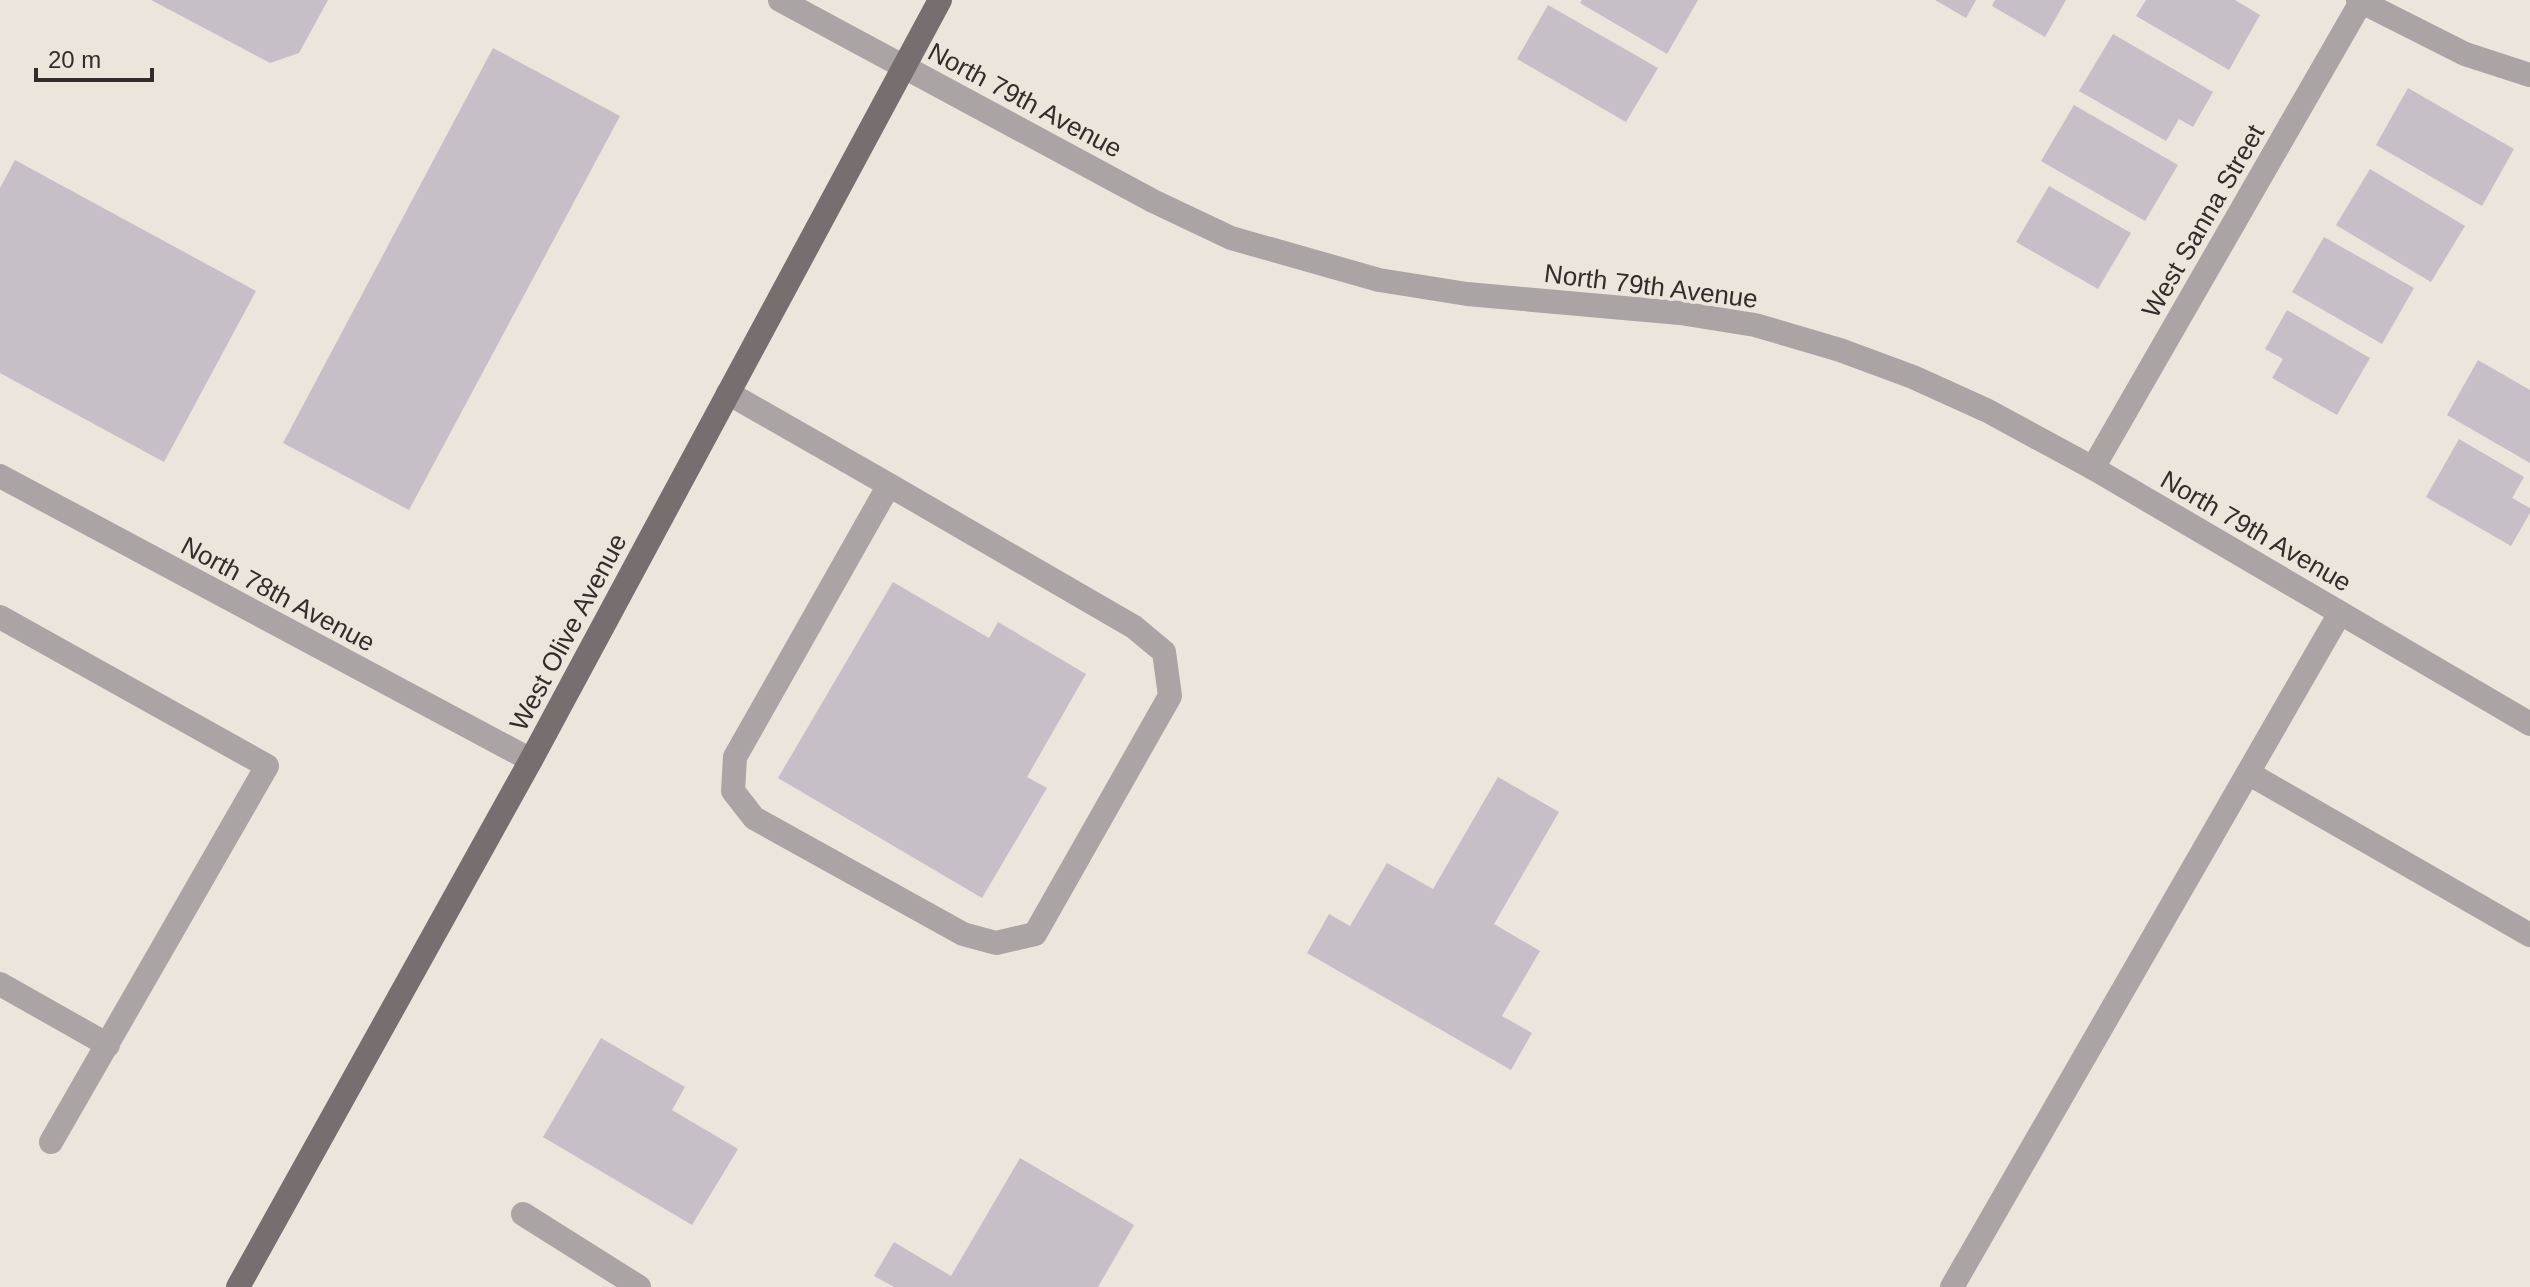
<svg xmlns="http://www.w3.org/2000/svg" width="2530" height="1287" font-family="Helvetica,sans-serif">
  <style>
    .building { fill: #c7bfc8 }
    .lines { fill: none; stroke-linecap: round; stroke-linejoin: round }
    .minor { stroke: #aaa4a5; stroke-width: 24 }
    .major { stroke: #776e6f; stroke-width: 24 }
    .labels { text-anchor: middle; stroke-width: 7; stroke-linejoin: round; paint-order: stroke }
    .street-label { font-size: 26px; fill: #302d2a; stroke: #ece5dc }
  </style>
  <rect width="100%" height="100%" fill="#ece5dc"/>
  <!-- building -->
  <g class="building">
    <path d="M151,0H328L299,53L270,63Z"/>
    <path d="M1582,0H1698L1667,54L1580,3Z"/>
    <path d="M1935,0H1976L1966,18Z"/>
    <path d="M1995,0H2066L2045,37L1992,6Z"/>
    <path d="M2146,0H2235L2260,15L2229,70L2136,16Z"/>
    <path d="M1548,5L1658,68L1626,122L1517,59Z"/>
    <path d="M2113,34L2213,92L2193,127L2179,119L2166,141L2079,91Z"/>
    <path d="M493,48L620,116L409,510L283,443Z"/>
    <path d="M2408,88L2514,149L2482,206L2376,145Z"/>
    <path d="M2074,105L2178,165L2145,221L2041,161Z"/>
    <path d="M15,160L256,291L164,462L0,373V188Z"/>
    <path d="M2370,169L2465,226L2431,282L2336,225Z"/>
    <path d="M2049,186L2131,233L2098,289L2016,242Z"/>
    <path d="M2324,237L2414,288L2382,344L2292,292Z"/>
    <path d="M2287,310L2370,358L2337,415L2272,378L2283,359L2265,349Z"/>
    <path d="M2478,360L2530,390V463L2447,415Z"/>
    <path d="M2459,439L2524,477L2512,498L2530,508V513L2511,546L2426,497Z"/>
    <path d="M893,582L989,638L998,622L1086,674L1027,777L1047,788L982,898L778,778Z"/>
    <path d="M1498,777L1559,812L1494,924L1540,951L1502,1016L1532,1033L1511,1070L1307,953L1329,914L1350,926L1387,863L1433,889Z"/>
    <path d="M601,1038L685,1087L672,1110L738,1149L692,1225L543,1137Z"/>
    <path d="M1020,1158L1134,1225L1098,1287H894L874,1276L894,1242L951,1276Z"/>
  </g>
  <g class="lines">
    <!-- minor -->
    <g class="minor">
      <path d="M780,0L1153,201L1231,238L1379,280L1467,294L1680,313L1755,325L1840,350L1913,377L1988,411L2093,468L2530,724"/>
      <path d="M2358,0L2465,54L2530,75"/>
      <path d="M728,393L889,485L735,757L733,791L754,818L963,934L996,943L1035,934L1170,696L1164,652L1134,627L889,485"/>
      <path d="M2093,468L2361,2"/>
      <path d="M0,476L531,760"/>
      <path d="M0,617L267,766L51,1142"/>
      <path d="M2248,773L2530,935"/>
      <path d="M0,984L108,1045"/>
      <path d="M523,1214L639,1287"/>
      <path d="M1952,1287L2340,613"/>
    </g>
    <!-- major -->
    <path class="major" d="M238,1287L531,760L940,0"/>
  </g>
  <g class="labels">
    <!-- street labels -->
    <g class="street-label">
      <text transform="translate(1025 100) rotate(28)" y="9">North 79th Avenue</text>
      <text transform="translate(2203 221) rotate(-60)" y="9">West Sanna Street</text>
      <text transform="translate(1651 286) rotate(7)" y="9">North 79th Avenue</text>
      <text transform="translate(2256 531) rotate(30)" y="9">North 79th Avenue</text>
      <text transform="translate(278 594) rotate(28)" y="9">North 78th Avenue</text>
      <text transform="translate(568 632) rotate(-62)" y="9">West Olive Avenue</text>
    </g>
  </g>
  <!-- scale -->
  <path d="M36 68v12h116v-12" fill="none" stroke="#302d2a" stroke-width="4"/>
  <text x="48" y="68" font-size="24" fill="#302d2a" stroke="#ece5dc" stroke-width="6" paint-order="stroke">20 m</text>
</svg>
